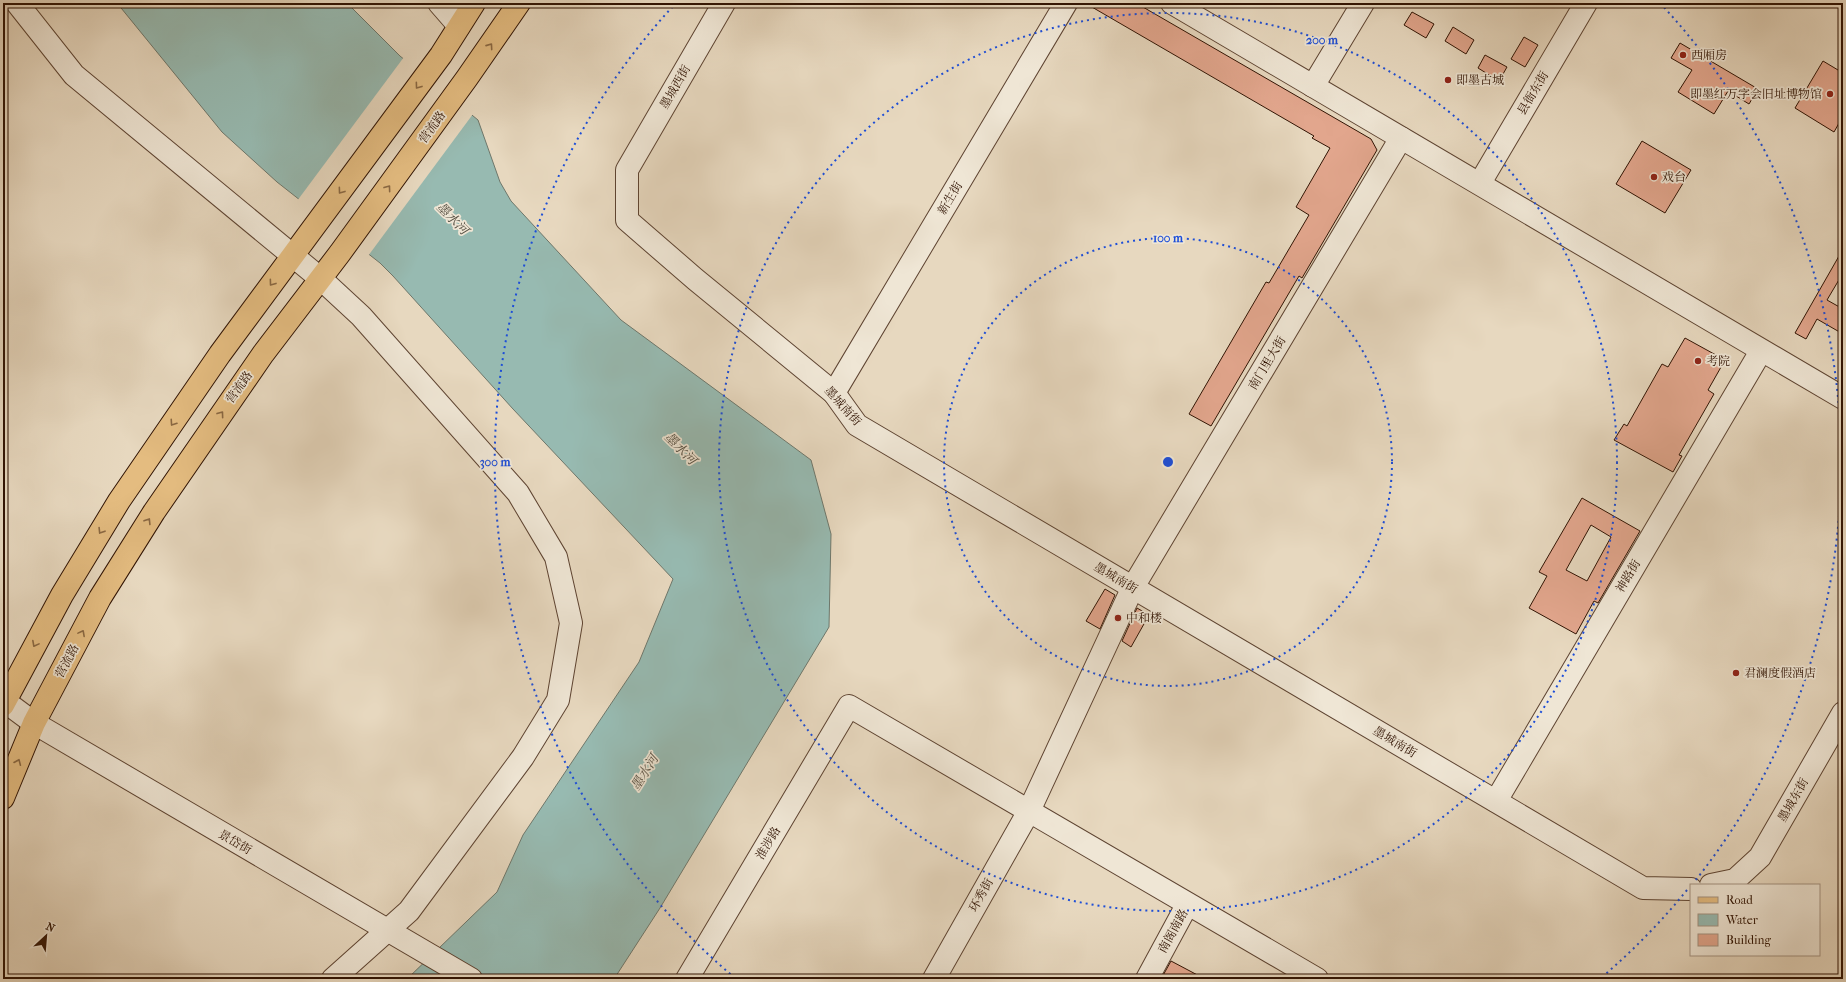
<svg xmlns="http://www.w3.org/2000/svg" width="1846" height="982" font-family="'IM FELL French Canon','Noto Serif SC',serif">
  <style>
    .water { fill: #97bab1; stroke: #6e776b }
    .pier { fill: #e7d8bf }
    .building { fill: #e2a68d; stroke: #301303; fill-rule: evenodd }
    .lines { fill: none; stroke-linecap: round; stroke-linejoin: round }
    .minor-casing { stroke: #5e4432; stroke-width: 24 }
    .major-casing { stroke: #301303; stroke-width: 24 }
    .minor { stroke: #efe6d5; stroke-width: 22 }
    .major { stroke: #e4bc80; stroke-width: 22 }
    .oneway { stroke: #8a6842 }
    .ring { fill: none; stroke: #1d4ed8; stroke-width: 2; stroke-dasharray: 2 4 }
    .poi-dot { fill: #8f2418; stroke: #efe6d5; stroke-width: 1.5 }
    .labels { text-anchor: middle; stroke-width: 3.5; stroke-linejoin: round; paint-order: stroke }
    .poi-label { font-size: 12px; fill: #301303; stroke: #efe6d5; text-anchor: start }
    .street-label { font-size: 12px; fill: #301303; stroke: #efe6d5 }
    .water-label { font-size: 13px; font-style: italic; fill: #544d40; stroke: #efe6d5 }
    .centre { fill: #1d4ed8; stroke: #efe6d5; stroke-width: 2 }
    .ring-label { font-size: 12px; text-anchor: middle; font-weight: bold; fill: #1d4ed8; stroke: #efe6d5; stroke-width: 3.5; stroke-linejoin: round; paint-order: stroke }
  </style>
  <rect width="100%" height="100%" fill="#e7d8bf"/>
  <filter id="stains"><feTurbulence type="fractalNoise" baseFrequency=".005" numOctaves="4"/><feColorMatrix values="0 0 0 0 .2 0 0 0 0 .09 0 0 0 0 .02 0 0 0 .5 -.17"/></filter>
  <radialGradient id="worn" r=".72"><stop offset=".6" stop-color="#630" stop-opacity="0"/><stop offset="1" stop-color="#630" stop-opacity=".3"/></radialGradient>
  <!-- water -->
  <path class="water" d="M117,3H347L400,56L478,120L500,182L511,201L621,320L811,460L831,534L829,627L660,908L614,979H407L497,892L523,835L639,662L673,579L513,409L393,276L380,263L277,182L222,132Z"/>
  <!-- pier -->
  <path class="pier" d="M404,57L473,114L368,256L297,201Z"/>
  <!-- building -->
  <g class="building">
    <path d="M1085,3H1136L1371,139L1377,150L1302,278L1299,276L1211,426L1189,414L1266,282L1269,283L1309,215L1296,207L1330,148L1312,138L1314,136Z"/>
    <path d="M1412,12L1434,24L1426,38L1404,25Z"/>
    <path d="M1453,27L1474,40L1466,54L1445,41Z"/>
    <path d="M1524,37L1538,45L1525,67L1511,59Z"/>
    <path d="M1680,43L1758,89L1749,104L1728,91L1714,114L1678,92L1692,70L1671,58Z"/>
    <path d="M1485,55L1507,67L1499,81L1478,68Z"/>
    <path d="M1823,61L1843,73V116L1834,132L1795,108Z"/>
    <path d="M1642,141L1691,170L1665,213L1616,184Z"/>
    <path d="M1843,249V273L1827,300L1843,309V334L1817,319L1806,339L1795,333Z"/>
    <path d="M1685,338L1725,360L1708,390L1714,394L1679,455L1682,456L1673,472L1614,440L1624,424L1627,426L1662,364L1668,367Z"/>
    <path d="M1582,498L1640,531L1598,603L1594,601L1576,634L1529,608L1547,576L1539,572ZM1591,525L1611,537L1587,581L1566,570Z"/>
    <path d="M1105,589L1115,595L1100,629L1086,621Z"/>
    <path d="M1137,608L1149,615L1131,647L1122,641Z"/>
    <path d="M1171,961L1205,979H1161Z"/>
  </g>
  <g class="lines">
    <defs>
      <g id="minor">
        <path d="M17,3L74,75L321,279L361,316L518,493L556,557L571,623L558,700L523,757L409,911L333,979"/>
        <path d="M439,3L459,26"/>
        <path d="M724,3L627,170V220L695,279L834,393L857,425L1643,888L1691,889"/>
        <path d="M1172,3L1843,398"/>
        <path d="M1313,86L1363,3"/>
        <path d="M1480,183L1586,3"/>
        <path d="M834,393L1066,3"/>
        <path d="M3,700L34,723L471,979"/>
        <path d="M1496,801L1761,351"/>
        <path d="M1711,885L1735,880L1760,857L1843,713"/>
        <path d="M687,979L849,706L1317,979"/>
        <path d="M934,979L1029,811L1133,587L1401,138"/>
        <path d="M1147,979L1187,905"/>
      </g>
      <g id="major">
        <path d="M3,705L62,595L119,501L220,354L441,55L474,3"/>
        <path d="M3,798L34,723L100,598L154,512L263,354L340,253L467,78L519,3"/>
      </g>
    </defs>
    <!-- minor casing -->
    <use href="#minor" class="minor-casing"/>
    <!-- major casing -->
    <use href="#major" class="major-casing"/>
    <!-- minor -->
    <use href="#minor" class="minor"/>
    <!-- major -->
    <use href="#major" class="major"/>
  </g>
  <!-- one-way arrows -->
  <defs><path id="oneway-chevron" d="M-2-3.5L2.5 0L-2 3.5" fill="none" stroke-width="1.6" stroke-linecap="round" stroke-linejoin="round"/></defs>
  <g class="oneway">
    <use href="#oneway-chevron" transform="translate(490 46) rotate(-55)"/>
    <use href="#oneway-chevron" transform="translate(418 86) rotate(126)"/>
    <use href="#oneway-chevron" transform="translate(388 188) rotate(-54)"/>
    <use href="#oneway-chevron" transform="translate(341 191) rotate(126)"/>
    <use href="#oneway-chevron" transform="translate(272 283) rotate(126)"/>
    <use href="#oneway-chevron" transform="translate(221 414) rotate(-54)"/>
    <use href="#oneway-chevron" transform="translate(173 423) rotate(124)"/>
    <use href="#oneway-chevron" transform="translate(148 521) rotate(-58)"/>
    <use href="#oneway-chevron" transform="translate(101 531) rotate(122)"/>
    <use href="#oneway-chevron" transform="translate(82 633) rotate(-62)"/>
    <use href="#oneway-chevron" transform="translate(35 644) rotate(118)"/>
    <use href="#oneway-chevron" transform="translate(18 762) rotate(-67)"/>
  </g>
  <!-- distance rings -->
  <g class="ring">
    <circle cx="1168" cy="462" r="224"/>
    <circle cx="1168" cy="462" r="449"/>
    <path d="M1687 890A673 673 0 0 1 1601 978M735 978A673 673 0 0 1 676 3M1660 3A673 673 0 0 1 1695 881"/>
  </g>
  <!-- markers -->
  <g class="poi-dot">
    <circle cx="1683" cy="55" r="4"/>
    <circle cx="1448" cy="80" r="4"/>
    <circle cx="1830" cy="94" r="4"/>
    <circle cx="1654" cy="177" r="4"/>
    <circle cx="1698" cy="361" r="4"/>
    <circle cx="1118" cy="618" r="4"/>
    <circle cx="1736" cy="673" r="4"/>
  </g>
  <g class="labels">
    <!-- poi labels -->
    <g class="poi-label">
      <text x="1691" y="59">西厢房</text>
      <text x="1456" y="84">即墨古城</text>
      <text x="1822" y="98" text-anchor="end">即墨红万字会旧址博物馆</text>
      <text x="1662" y="181">戏台</text>
      <text x="1706" y="365">考院</text>
      <text x="1126" y="622">中和楼</text>
      <text x="1744" y="677">君澜度假酒店</text>
    </g>
    <!-- street labels -->
    <g class="street-label">
      <text transform="translate(675 87) rotate(-60)" y="4">墨城西街</text>
      <text transform="translate(1533 93) rotate(-59)" y="4">县衙东街</text>
      <text transform="translate(432 127) rotate(-54)" y="4">营流路</text>
      <text transform="translate(950 198) rotate(-59)" y="4">新生街</text>
      <text transform="translate(1267 363) rotate(-59)" y="4">南门里大街</text>
      <text transform="translate(239 387) rotate(-54)" y="4">营流路</text>
      <text transform="translate(843 406) rotate(48)" y="4">墨城南街</text>
      <text transform="translate(1628 576) rotate(-59)" y="4">神路街</text>
      <text transform="translate(1116 578) rotate(31)" y="4">墨城南街</text>
      <text transform="translate(67 661) rotate(-62)" y="4">营流路</text>
      <text transform="translate(1395 742) rotate(31)" y="4">墨城南街</text>
      <text transform="translate(1793 800) rotate(-60)" y="4">墨城东街</text>
      <text transform="translate(235 842) rotate(30)" y="4">景岱街</text>
      <text transform="translate(768 843) rotate(-59)" y="4">淮涉路</text>
      <text transform="translate(981 895) rotate(-61)" y="4">环秀街</text>
      <text transform="translate(1173 931) rotate(-61)" y="4">南阁南路</text>
    </g>
    <!-- water labels -->
    <g class="water-label">
      <text transform="translate(453 218) rotate(45)" y="5">墨水河</text>
      <text transform="translate(681 448) rotate(45)" y="5">墨水河</text>
      <text transform="translate(644 772) rotate(-58)" y="5">墨水河</text>
    </g>
  </g>
  <circle cx="1168" cy="462" r="6" class="centre"/>
  <g class="ring-label">
    <text x="1322" y="44">200 m</text>
    <text x="1168" y="242">100 m</text>
    <text x="495" y="466">300 m</text>
  </g>
  <!-- margin -->
  <rect width="1846" height="982" fill="none" stroke="#e7d8bf" stroke-width="16"/>
  <rect x="4" y="4" width="1838" height="974" fill="none" stroke="#301303" stroke-width="2"/>
  <rect x="8" y="8" width="1830" height="966" fill="none" stroke="#301303"/>
  <!-- legend -->
  <rect x="1690" y="884" width="130" height="72" fill="#efe6d5" stroke="#a39281"/>
  <rect x="1698" y="897" width="20" height="6" fill="#e4bc80" stroke="#a39281"/>
  <text x="1726" y="904" font-size="12" fill="#301303">Road</text>
  <rect x="1698" y="914" width="20" height="12" fill="#97bab1" stroke="#a39281"/>
  <text x="1726" y="924" font-size="12" fill="#301303">Water</text>
  <rect x="1698" y="934" width="20" height="12" fill="#e2a68d" stroke="#a39281"/>
  <text x="1726" y="944" font-size="12" fill="#301303">Building</text>
  <!-- north arrow -->
  <g transform="translate(46 936) rotate(26)" stroke="#efe6d5" stroke-width="3" paint-order="stroke">
  <path d="M0-3L7 15L0 10L-7 15Z" fill="#301303"/>
  <text y="-6" font-size="11" font-weight="bold" text-anchor="middle" fill="#301303">N</text>
  </g>
  <rect width="100%" height="100%" filter="url(#stains)"/>
  <rect width="100%" height="100%" fill="url(#worn)"/>
</svg>
